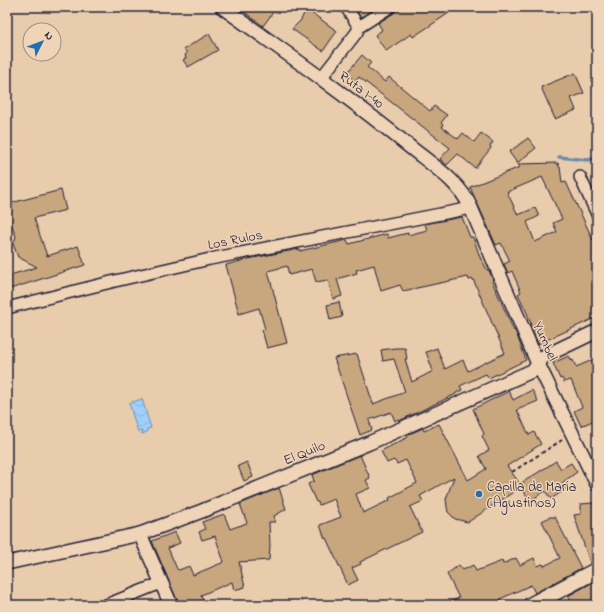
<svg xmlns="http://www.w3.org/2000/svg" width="604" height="612" font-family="'Indie Flower',sans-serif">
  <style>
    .water { fill: url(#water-waves); stroke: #6d8aaf }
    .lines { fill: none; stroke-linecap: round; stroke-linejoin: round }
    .stream { stroke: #6d8aaf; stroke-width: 3.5 }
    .building { fill: #c8a67e; stroke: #22223b; fill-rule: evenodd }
    .minor-casing { stroke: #22223b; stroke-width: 14 }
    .tertiary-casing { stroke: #22223b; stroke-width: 16 }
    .secondary-casing { stroke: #22223b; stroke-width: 18 }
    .path { stroke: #22223b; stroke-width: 2; stroke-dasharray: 4 3; stroke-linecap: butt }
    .minor { stroke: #f0d4b7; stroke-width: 11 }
    .tertiary { stroke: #f0d4b7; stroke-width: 13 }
    .secondary { stroke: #f0d4b7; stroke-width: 15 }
    .poi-dot { fill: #1f6fb2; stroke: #f0d4b7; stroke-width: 1.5 }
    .labels { text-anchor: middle; stroke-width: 3; stroke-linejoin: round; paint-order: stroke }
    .street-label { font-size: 14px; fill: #22223b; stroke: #f0d4b7 }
    .poi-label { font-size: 14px; fill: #22223b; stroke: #f0d4b7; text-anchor: start }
  </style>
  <defs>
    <pattern id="water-waves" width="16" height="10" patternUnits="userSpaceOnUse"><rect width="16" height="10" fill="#9fd0fc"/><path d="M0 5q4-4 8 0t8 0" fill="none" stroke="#89b2d9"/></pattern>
  </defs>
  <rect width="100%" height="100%" fill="#e9ccac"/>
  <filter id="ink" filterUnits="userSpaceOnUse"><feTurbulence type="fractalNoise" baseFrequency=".025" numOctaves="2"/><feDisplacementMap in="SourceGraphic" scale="8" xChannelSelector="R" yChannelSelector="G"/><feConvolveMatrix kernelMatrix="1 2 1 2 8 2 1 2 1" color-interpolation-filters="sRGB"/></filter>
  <g filter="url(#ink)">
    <!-- water -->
    <path class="water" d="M142,399L151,428L147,429V432L142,434V431L138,432L129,403Z"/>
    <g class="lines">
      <!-- stream -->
      <path class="stream" d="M559,157L588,160L597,158"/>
    </g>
    <!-- building -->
    <g class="building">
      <path d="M238,7H277L263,26Z"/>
      <path d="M354,7H377L361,17Z"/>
      <path d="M397,7H445L449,13L413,37L411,34L386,51L375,35L382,30L378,23L394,13Z"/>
      <path d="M306,9L337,31L323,51L292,29L301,20Z"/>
      <path d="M209,34L218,50L188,67L183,60L186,58L185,55L187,53L184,49Z"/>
      <path d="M362,55L371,63L367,67L385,82L389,77L430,111L434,106L447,115L441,123L443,125L442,127L458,139L463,133L474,142L481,133L493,142L490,146L491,148L475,168L458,154L447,165L440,159L450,148L359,77L356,81L346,74Z"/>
      <path d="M575,73L584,93L571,98L576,110L555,119L541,87Z"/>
      <path d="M528,138L536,148L517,163L509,152Z"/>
      <path d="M558,163L559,167H560L562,183L566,182L593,240L597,238V317L538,344L530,324H531L527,313L518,294L521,292L512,271L508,273L504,264L510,261L501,243L496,245L470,187L520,167L518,164ZM542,177L562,219L553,223L557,232L535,242L527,222L539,216L535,208L518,215L507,192Z"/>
      <path d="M61,190L66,210L34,218L47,256L78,246L85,265L7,290V276L37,267L18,257L13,244L16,237L9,218H7V204Z"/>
      <path d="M462,217L470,237H473L481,260H482L487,270H489L493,280L492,281L514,331L515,330L526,360L489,378L486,374L460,386L462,390L456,393V394L399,421L398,419L395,421L391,412L369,420L372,430L360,435L334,358L357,354L373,404L405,392L394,359L383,361L381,350L395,348H405L407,359H405L412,382L433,371L426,352L437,348L445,369L463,360L468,371L505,353L473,279L469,280L468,277L403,291L400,285L381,291L374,265L356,270L357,273L337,279L342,296L333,299L328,280L316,282L312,269L289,275L287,266L268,271L287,343L267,348L262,330L265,329L259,308L239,314L226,265L248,259L299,249L300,251L347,240L349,244L387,234L388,238L408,233V235L427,230L425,224Z"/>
      <path d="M339,302L342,317L330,320L327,305Z"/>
      <path d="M569,356L572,361L573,360L576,367L597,358V419L581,426L574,411L582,407L571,380L564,382L562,378L560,379L553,363Z"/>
      <path d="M532,390L538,401L517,410L529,435L534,432L541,444L507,466L520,484L556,461L561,469L571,463L577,472L562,483L566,489L551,499L545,491L530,501L521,487L468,522L455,519L448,512L447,507L446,499L454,477L420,496L423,501L410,507L422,532L360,562L361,564L352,568L358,580L348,585L326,538L325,539L320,525L341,517L334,499L319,505L318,502H316L308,484L314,481L312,475L360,455L370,478L366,480L370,488L356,494L363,513L390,500L389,498L417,483L406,460L397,464L394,460L387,463L381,451L408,437L407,435L423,428L424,431L439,424L468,480L486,469L479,456L489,450L482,436L484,434L473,409L509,391L513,400Z"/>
      <path d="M247,462L253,477L244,481L238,466Z"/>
      <path d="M279,488L286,509L274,516L275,522H269L270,546L269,560L239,562L245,587L234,590L232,582L201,595L205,605H179L152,541L175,532L180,543L168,548L177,569L179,570L189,566L193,575L224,562L215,536L202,540L199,532L205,529L202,522L224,514L230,529L247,523L240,504Z"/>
      <path d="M593,503L597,511V561L590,563L574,515L581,514V504Z"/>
      <path d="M550,517H555L581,568L535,593L531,585L500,599L503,605H442L459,598L447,574L459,565L463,570L473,565L476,571L502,561L503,564L516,558L520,565L534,558L537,566L543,564L544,566L560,558L542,521Z"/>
      <path d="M597,580V602L590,605H573L568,596Z"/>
    </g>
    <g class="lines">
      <defs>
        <g id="minor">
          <path d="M346,7L359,27"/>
          <path d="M321,78L357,32L359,27L390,7"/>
          <path d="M580,177L597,214"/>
          <path d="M7,308L115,281L210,259L471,208"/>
          <path d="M106,605L161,583"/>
        </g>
        <g id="tertiary">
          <path d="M222,7C285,52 349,97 410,147C432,165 459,181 471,208L538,364L597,484"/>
          <path d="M140,534L171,605"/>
          <path d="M7,563L140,534L202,511L369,443L534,370L543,357L597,331"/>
        </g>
        <path id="secondary" d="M531,605L597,570"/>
      </defs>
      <!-- minor casing -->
      <use href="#minor" class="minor-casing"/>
      <!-- tertiary casing -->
      <use href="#tertiary" class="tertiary-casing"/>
      <!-- secondary casing -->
      <use href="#secondary" class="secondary-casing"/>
      <!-- path -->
      <path class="path" d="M512,472L562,440"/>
      <!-- minor -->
      <use href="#minor" class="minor"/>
      <!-- tertiary -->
      <use href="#tertiary" class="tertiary"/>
      <!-- secondary -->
      <use href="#secondary" class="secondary"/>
    </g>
  </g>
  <!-- markers -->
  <circle class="poi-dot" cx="479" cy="494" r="4"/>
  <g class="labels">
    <!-- street labels -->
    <g class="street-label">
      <text transform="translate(362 89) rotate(37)" y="5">Ruta I-40</text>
      <text transform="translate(235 239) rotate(-11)" y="5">Los Rulos</text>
      <text transform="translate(546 341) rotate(66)" y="5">Yumbel</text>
      <text transform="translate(304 452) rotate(-22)" y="5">El Quilo</text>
    </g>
    <!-- poi labels -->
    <g class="poi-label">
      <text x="487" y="491">Capilla de María<tspan x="487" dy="16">(Agustinos)</tspan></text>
    </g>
  </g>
  <!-- margin -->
  <rect width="604" height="612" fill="none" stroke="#f0d4b7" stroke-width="24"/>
  <rect x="12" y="12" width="580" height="588" fill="none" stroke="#22223b" stroke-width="1.5" filter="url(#ink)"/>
  <!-- north arrow -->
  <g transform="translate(42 42) rotate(48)"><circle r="19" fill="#f0d4b7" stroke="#9e8d85"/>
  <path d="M0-3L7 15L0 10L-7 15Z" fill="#1f6fb2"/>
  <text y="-6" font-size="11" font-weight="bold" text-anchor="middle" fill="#22223b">N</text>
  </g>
</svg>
